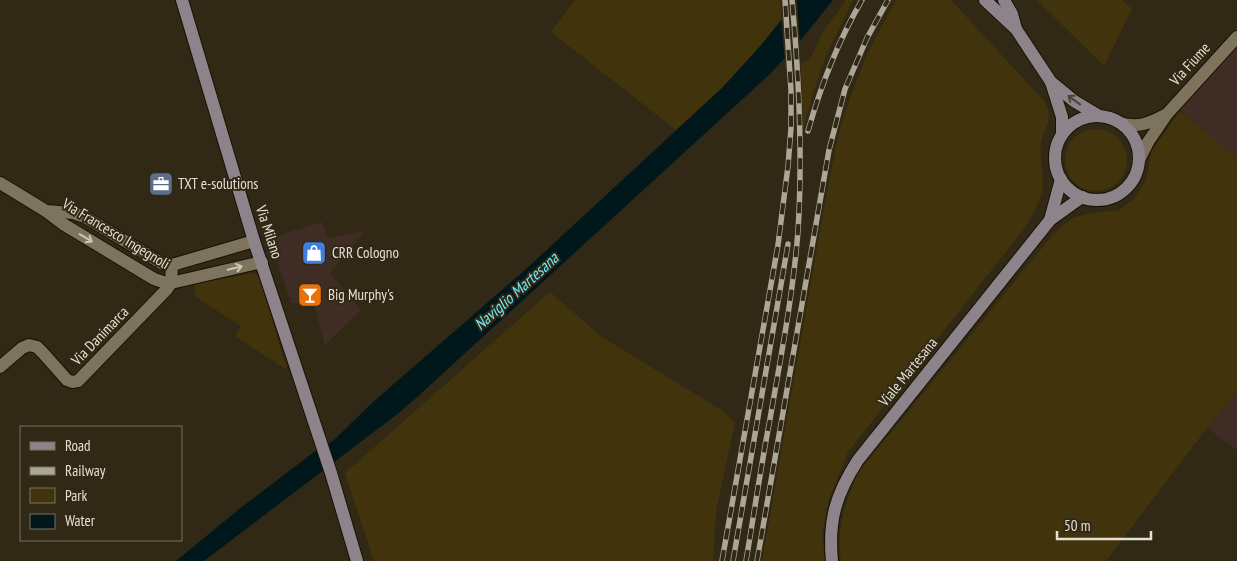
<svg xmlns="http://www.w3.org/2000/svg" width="1237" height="561" font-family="'PT Sans Narrow',sans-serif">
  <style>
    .commercial { fill: #3f2d25 }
    .green { fill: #41340d }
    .water { fill: #00181b }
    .pier { fill: #312915 }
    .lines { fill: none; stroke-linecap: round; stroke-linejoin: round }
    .street-casing { stroke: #191201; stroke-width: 14 }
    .secondary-casing { stroke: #191201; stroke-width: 14 }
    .street { stroke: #7e745e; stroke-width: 12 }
    .secondary { stroke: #8c838b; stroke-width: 12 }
    .rail-casing { stroke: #aca697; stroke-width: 5.5 }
    .rail { stroke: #312915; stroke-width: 4; stroke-dasharray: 11; stroke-linecap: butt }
    .oneway { stroke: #4c4438 }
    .oneway2 { stroke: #ccc6b6 }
    .labels { text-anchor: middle; stroke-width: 4; stroke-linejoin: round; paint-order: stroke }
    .street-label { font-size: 15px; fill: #e6e1d4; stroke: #312915 }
    .poi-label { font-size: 15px; fill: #e6e1d4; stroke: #312915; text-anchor: start }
    .water-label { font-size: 16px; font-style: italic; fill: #70ebfb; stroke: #312915 }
  </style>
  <rect width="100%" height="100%" fill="#312915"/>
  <!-- commercial -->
  <g class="commercial">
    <path d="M1237,37V158L1174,106Z"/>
    <path d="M322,222L328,238L365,231L330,273L361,310L325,345L314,304L291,303L270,238Z"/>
    <path d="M1237,392V450L1207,428Z"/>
  </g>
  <!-- green -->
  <g class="green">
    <path d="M575,0H780L782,19L746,63L722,88L676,130L551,32Z"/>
    <path d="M846,0H853L825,58L813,93L803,130L801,64L810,59L823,32Z"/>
    <path d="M896,0H951L1044,101C1046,106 1049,111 1049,116C1049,125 1043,133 1041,142C1039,156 1043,170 1043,184C1042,201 1032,217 1023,230L848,452L829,499L822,535L825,561H762L824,208L838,136L851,95L866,57L878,33Z"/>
    <path d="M1037,0H1122L1132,9L1104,66Z"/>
    <path d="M1180,111L1237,158V392L1207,428L1106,561H841C836,528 845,504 857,474L1051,237L1062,226L1073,218L1087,214L1119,210L1133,200L1145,182L1149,168L1151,152Z"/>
    <circle cx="1096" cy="160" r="31"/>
    <path d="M255,273L260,279L287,370L235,336L241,326L196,297L194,284Z"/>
    <path d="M550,292L602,337L723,411L735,423L716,511L713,561H374L345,473Z"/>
  </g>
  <!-- water -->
  <path class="water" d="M797,0H833L800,41L771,73L415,399L400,412L204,561H176L238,510L314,452L334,440L373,402L526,269L722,88L763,43Z"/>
  <!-- pier -->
  <path class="pier" d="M794,0H797L800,45L785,62L781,15Z"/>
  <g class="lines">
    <defs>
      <g id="street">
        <path d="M1120,123C1138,128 1148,124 1165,115"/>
        <path d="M1139,160L1148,142L1167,114L1237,37"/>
        <path d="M0,183L46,211L63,224L154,279L163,282L171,283L262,262"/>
        <path d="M46,211L73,213L85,217L163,264L172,265L254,241"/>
        <path d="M0,367L22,348L29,345L37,347L43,353L67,380L72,382L78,381L167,289L171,283L172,265"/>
      </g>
      <g id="secondary">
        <path d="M182,0L254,241L331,473L357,561"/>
        <path d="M985,0L1016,29L1051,82L1074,101L1099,116"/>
        <path d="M1004,0L1012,14L1016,29"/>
        <path d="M1051,82L1062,117V135"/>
        <circle cx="1097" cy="158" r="42"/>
        <path d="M1050,220L1061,179"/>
        <path d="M832,561C828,520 836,494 858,460L1050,220L1082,197"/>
      </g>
    </defs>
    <!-- street casing -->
    <use href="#street" class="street-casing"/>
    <!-- secondary casing -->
    <use href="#secondary" class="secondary-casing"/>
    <!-- street -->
    <use href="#street" class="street"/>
    <!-- secondary -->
    <use href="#secondary" class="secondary"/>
    <defs>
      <g id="rail">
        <path d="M808,131C821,85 838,41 862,0"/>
        <path d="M722,561L778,245L788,166L791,128V90L785,0"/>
        <path d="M733,561L788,244"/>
        <path d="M746,561C754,514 761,466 770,419C781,356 793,295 798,231C803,154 799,77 792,0"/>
        <path d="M757,561L829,150L845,89L867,38L888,0"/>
      </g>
    </defs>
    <!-- rail casing -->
    <use href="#rail" class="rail-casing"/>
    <!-- rail -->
    <use href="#rail" class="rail"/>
  </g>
  <!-- one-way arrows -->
  <defs><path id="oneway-shaft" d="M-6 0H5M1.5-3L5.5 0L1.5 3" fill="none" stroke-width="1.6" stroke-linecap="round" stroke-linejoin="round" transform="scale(1.25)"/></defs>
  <use class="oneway" href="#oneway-shaft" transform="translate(1074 100) rotate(-144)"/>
  <g class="oneway2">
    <use href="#oneway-shaft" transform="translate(86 238) rotate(31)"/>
    <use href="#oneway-shaft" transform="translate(235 268) rotate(-13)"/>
  </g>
  <!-- icons -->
  <defs>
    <symbol id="office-square" viewBox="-11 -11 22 22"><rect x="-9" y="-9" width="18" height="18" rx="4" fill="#5c6f8a" stroke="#312915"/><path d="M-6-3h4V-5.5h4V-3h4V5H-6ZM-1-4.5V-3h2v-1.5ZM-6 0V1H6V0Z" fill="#fff"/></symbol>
    <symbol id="shop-square" viewBox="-11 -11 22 22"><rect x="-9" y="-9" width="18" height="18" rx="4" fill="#3f7fe0" stroke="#312915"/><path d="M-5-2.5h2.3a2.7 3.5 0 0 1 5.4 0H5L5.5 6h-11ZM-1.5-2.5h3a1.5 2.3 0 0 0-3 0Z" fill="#fff"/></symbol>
    <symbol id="bar-square" viewBox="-11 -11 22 22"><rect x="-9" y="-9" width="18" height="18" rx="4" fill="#e8710a" stroke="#312915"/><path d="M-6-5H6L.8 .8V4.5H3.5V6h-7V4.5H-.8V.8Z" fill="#fff"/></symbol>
  </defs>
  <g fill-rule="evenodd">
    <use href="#office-square" x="147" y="170" width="28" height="28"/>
    <use href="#shop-square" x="300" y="239" width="28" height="28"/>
    <use href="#bar-square" x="296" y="281" width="28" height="28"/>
  </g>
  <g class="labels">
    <!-- street labels -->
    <g class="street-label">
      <text transform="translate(1190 64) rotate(-48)" y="5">Via Fiume</text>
      <text transform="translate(269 232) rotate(72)" y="5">Via Milano</text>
      <text transform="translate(116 234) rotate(31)" y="5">Via Francesco Ingegnoli</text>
      <text transform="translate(100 336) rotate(-46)" y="5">Via Danimarca</text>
      <text transform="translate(908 372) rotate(-51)" y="5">Viale Martesana</text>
    </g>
    <!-- poi labels -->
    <g class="poi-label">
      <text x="178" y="189">TXT e-solutions</text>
      <text x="332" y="258">CRR Cologno</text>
      <text x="328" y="300">Big Murphy's</text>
    </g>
    <!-- water labels -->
    <g class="water-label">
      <text transform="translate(516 291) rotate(-42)" y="6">Naviglio Martesana</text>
    </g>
  </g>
  <!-- legend -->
  <rect x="20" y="426" width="162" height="115" fill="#312915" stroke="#797361"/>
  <rect x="30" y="442" width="25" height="8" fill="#8c838b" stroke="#797361"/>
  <text x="65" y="451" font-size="15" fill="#e6e1d4">Road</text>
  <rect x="30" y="467" width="25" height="8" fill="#aca697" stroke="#797361"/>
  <text x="65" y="476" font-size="15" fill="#e6e1d4">Railway</text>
  <rect x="30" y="488" width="25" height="15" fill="#41340d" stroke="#797361"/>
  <text x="65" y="501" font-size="15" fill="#e6e1d4">Park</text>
  <rect x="30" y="514" width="25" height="15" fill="#00181b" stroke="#797361"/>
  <text x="65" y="526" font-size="15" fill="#e6e1d4">Water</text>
  <!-- scale -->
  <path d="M1057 531v8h94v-8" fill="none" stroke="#e6e1d4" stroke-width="2.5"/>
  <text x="1064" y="531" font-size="15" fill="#e6e1d4" stroke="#312915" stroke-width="4" paint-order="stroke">50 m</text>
</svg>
